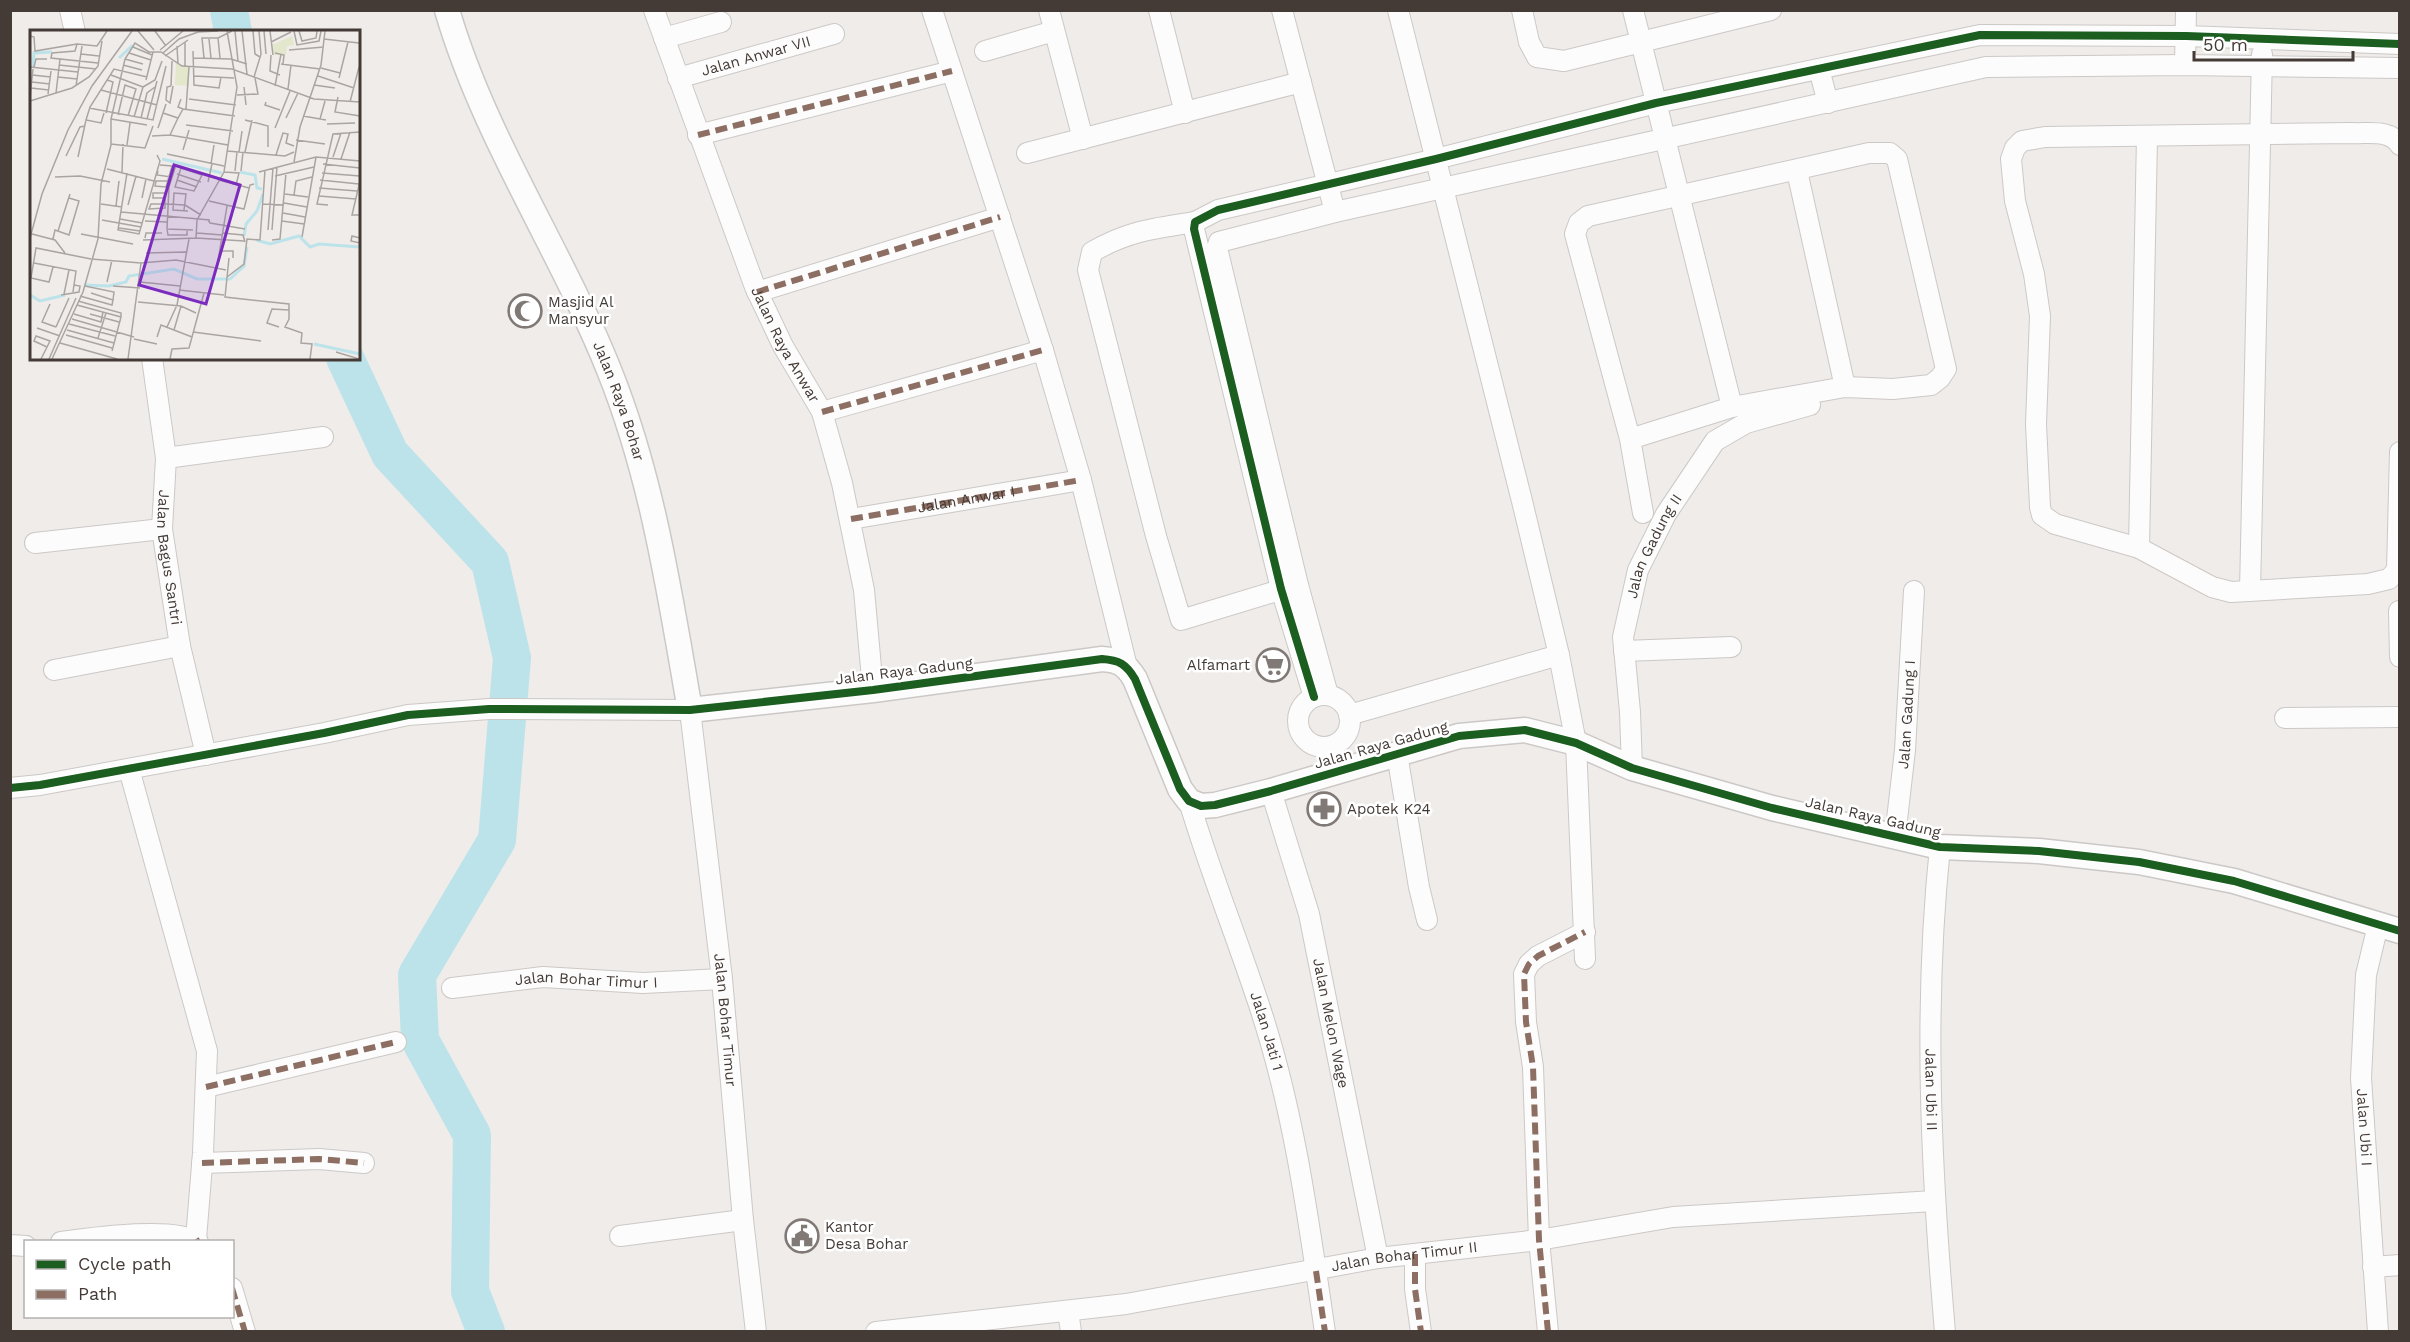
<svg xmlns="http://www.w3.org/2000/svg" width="2410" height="1342" font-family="'Work Sans',sans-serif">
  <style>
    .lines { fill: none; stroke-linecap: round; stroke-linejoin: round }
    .river { stroke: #bde3ea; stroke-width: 38 }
    .minor-casing { stroke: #ccc8c6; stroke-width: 22 }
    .tertiary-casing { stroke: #ccc8c6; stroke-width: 27 }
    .minor { stroke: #fdfcfc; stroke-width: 20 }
    .tertiary { stroke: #fdfcfc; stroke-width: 24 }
    .quiet { stroke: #8d6e63; stroke-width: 6; stroke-dasharray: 12 6; stroke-linecap: butt }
    .cycleway-casing { stroke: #fff; stroke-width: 11 }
    .cycleway { stroke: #1b5e20; stroke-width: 8 }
    .labels { text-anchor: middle; stroke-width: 5; stroke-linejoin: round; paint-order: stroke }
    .street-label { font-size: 15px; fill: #443b36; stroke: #fff }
    .poi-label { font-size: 15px; fill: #443b36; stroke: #fff; text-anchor: start }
    .inset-river { fill: none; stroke: #bde3ea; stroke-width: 3 }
    .inset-road { fill: none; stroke: #aba5a2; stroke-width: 1.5 }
    .view { fill: #7b2cbf; fill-opacity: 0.15; stroke: #7b2cbf; stroke-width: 3 }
    .inset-edge { fill: none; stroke: #443b36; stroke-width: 3 }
  </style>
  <rect width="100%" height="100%" fill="#efecea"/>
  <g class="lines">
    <!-- river -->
    <g class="river">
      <path d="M229,10L233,32"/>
      <path d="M345,358L390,454L490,562L512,658L497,840L417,975L420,1040L472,1135L470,1291L486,1332"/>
    </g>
    <defs>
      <g id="minor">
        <path d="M70,10L75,32"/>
        <path id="s1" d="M654,10L755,287L783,346L822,412L842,483L864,590L873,690"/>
        <path d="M932,10L1043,350L1081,480L1127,667"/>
        <path d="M1049,10L1083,139"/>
        <path d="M1159,10L1185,113"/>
        <path d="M1282,10L1335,212"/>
        <path d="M1398,10L1522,501L1559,655L1576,743L1585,959"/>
        <path d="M1522,10L1529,42L1537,57L1564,61L1771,10"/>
        <path d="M1633,10L1732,407"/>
        <path d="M664,38L721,22"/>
        <path d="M985,51L1054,31"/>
        <path d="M2185,65L2186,10"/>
        <path d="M1819,69L1828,103"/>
        <path id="s2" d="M678,78L834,34"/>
        <path d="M698,135L952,71"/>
        <path d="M2400,145C2390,129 2369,134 2352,133L2045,137L2022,141L2015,148L2011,159L2015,201L2034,274L2040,316L2036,424L2040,507L2042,515L2055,524L2139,548L2212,587L2231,592L2368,584L2389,579L2397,570L2400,452"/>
        <path d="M1027,153L1301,82"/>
        <path d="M1797,171L1845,387"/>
        <path d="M1195,222C1155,228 1128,231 1092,252L1088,270L1156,536L1181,620L1293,586"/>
        <path d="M757,292L1000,217"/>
        <path id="s3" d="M152,358L166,458L162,529L180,646L206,755"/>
        <path d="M822,412L1043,350"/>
        <path d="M1630,439L1732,407L1845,387L1893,389L1931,385L1940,378L1946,369L1897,159L1890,153H1869L1588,216L1579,223L1575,234L1630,439L1643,513"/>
        <path d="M166,458L323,437"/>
        <path id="s4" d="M851,519L1081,480"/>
        <path d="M35,543L162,529"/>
        <path d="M2139,548L2147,136"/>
        <path d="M2250,591L2262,54"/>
        <path d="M2399,611L2400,657"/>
        <path d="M1624,651L1731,647"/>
        <path d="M54,670L180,646"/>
        <path d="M1328,695L1298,585L1217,248L1219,242L1335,212L1986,67L2185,65L2400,68"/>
        <circle cx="1324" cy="721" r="26"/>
        <path d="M1314,697L1281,589L1194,229L1195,222L1218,210L1436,159L1656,103L1980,35L2186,36L2400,44"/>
        <path d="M1349,715L1559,655"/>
        <path d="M2285,718L2400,717"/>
        <path d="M1397,754L1419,887L1427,920"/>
        <path id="s5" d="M1632,768L1630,712L1623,637L1638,570L1666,514L1715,441L1746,423L1810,405"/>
        <path d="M129,769L207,1051L203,1153L196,1239"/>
        <path id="s6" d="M10,788L40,785L324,733L408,715L489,709L690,710L722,979L743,1220L756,1332"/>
        <path id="s7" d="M1271,791L1309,914L1378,1258"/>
        <path id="s8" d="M1189,801C1210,872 1238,940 1261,1011C1295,1115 1309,1224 1325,1332"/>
        <path id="s9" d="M1895,837L1905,750L1914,591"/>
        <path id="s10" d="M1940,847C1923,1009 1931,1170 1945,1332"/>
        <path id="s11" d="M2378,925L2366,975L2361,1078L2378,1332"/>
        <path id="s12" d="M452,988L543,977L643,983L722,979"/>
        <path d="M206,1087L396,1042"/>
        <path d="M202,1163L319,1159L364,1163"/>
        <path d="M620,1236L743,1220"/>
        <path d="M61,1242C91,1238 173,1226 198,1242"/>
        <path d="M10,1245L26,1246"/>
        <path d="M1415,1254V1289L1421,1332"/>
        <path d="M2373,1267L2400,1265"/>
        <path d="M232,1288L245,1332"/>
        <path d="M1068,1311L1071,1332"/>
        <path id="s13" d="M876,1332L1126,1304L1378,1258L1539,1240L1673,1217L1934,1201"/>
        <path d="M1548,1332L1539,1240L1533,1067L1526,1022L1524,974L1529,964L1538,956L1585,932"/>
      </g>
      <g id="tertiary">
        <path id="s14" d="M447,10C484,137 560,248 609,370C653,479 670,596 690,710L873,690L1102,659C1119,660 1126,664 1135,679L1180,789L1189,801L1201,806L1215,805L1271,791L1459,736L1525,730L1576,743L1632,768L1772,808L1940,847L2039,851L2139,862L2234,881L2400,931"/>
      </g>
    </defs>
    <!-- minor casing -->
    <use href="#minor" class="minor-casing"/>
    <!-- tertiary casing -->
    <use href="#tertiary" class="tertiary-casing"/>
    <!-- minor -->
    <use href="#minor" class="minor"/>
    <!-- tertiary -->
    <use href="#tertiary" class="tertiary"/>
    <!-- quiet -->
    <g class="quiet">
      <path d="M698,135L952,71"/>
      <path d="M757,292L1000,217"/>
      <path d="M822,412L1043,350"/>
      <path d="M851,519L1081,480"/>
      <path d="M206,1087L396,1042"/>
      <path d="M202,1163L319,1159L364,1163"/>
      <path d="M196,1239L198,1242"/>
      <path d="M1415,1254V1289L1421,1332"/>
      <path d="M1316,1271L1325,1332"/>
      <path d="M232,1288L245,1332"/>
      <path d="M1548,1332L1539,1240L1533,1067L1526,1022L1524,974L1529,964L1538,956L1585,932"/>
    </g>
    <defs>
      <g id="cycleway">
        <path d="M1314,697L1281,589L1194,229L1195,222L1218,210L1436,159L1656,103L1980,35L2186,36L2400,44"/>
        <path d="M10,788L40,785L324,733L408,715L489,709L690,710L873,690L1102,659C1119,660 1126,664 1135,679L1180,789L1189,801L1201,806L1215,805L1271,791L1459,736L1525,730L1576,743L1632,768L1772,808L1940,847L2039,851L2139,862L2234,881L2400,931"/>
      </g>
    </defs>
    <!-- cycleway casing -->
    <use href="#cycleway" class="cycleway-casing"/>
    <!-- cycleway -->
    <use href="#cycleway" class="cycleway"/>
  </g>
  <!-- icons -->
  <defs>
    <symbol id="mosque-ring" viewBox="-11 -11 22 22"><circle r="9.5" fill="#fff" stroke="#807975" stroke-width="1.5"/><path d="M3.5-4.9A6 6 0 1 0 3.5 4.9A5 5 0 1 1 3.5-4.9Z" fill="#807975"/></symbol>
    <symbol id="supermarket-ring" viewBox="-11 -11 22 22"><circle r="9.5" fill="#fff" stroke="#807975" stroke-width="1.5"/><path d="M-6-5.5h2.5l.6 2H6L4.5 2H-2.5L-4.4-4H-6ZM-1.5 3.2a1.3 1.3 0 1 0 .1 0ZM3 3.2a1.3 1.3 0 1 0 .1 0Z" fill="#807975"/></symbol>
    <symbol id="pharmacy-ring" viewBox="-11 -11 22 22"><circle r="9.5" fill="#fff" stroke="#807975" stroke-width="1.5"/><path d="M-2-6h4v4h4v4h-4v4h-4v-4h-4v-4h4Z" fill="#807975"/></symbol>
    <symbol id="civic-ring" viewBox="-11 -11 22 22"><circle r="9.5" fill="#fff" stroke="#807975" stroke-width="1.5"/><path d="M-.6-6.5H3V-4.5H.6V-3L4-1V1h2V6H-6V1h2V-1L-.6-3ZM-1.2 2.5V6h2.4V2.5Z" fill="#807975"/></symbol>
  </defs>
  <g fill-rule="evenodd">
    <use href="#mosque-ring" x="506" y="292" width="38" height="38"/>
    <use href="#supermarket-ring" x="1254" y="646" width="38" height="38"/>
    <use href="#pharmacy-ring" x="1305" y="790" width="38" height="38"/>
    <use href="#civic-ring" x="783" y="1217" width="38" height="38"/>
  </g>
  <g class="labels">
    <!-- street labels -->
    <g class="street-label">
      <text dy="5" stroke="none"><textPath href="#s2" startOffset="81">Jalan Anwar VII</textPath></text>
      <text dy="5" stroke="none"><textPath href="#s1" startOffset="360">Jalan Raya Anwar</textPath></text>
      <text dy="5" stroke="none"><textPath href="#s14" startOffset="428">Jalan Raya Bohar</textPath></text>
      <text dy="5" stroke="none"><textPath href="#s4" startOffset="117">Jalan Anwar I</textPath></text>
      <text dy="5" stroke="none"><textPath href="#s5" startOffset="228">Jalan Gadung II</textPath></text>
      <text dy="5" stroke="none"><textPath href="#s3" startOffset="201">Jalan Bagus Santri</textPath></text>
      <text transform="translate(904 671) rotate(-7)" y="5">Jalan Raya Gadung</text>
      <text dy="5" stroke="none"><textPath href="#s9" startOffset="123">Jalan Gadung I</textPath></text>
      <text transform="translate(1381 745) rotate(-16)" y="5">Jalan Raya Gadung</text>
      <text transform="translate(1873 817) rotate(13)" y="5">Jalan Raya Gadung</text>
      <text dy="5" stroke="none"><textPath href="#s12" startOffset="135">Jalan Bohar Timur I</textPath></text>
      <text dy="5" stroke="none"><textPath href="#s6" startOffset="999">Jalan Bohar Timur</textPath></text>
      <text dy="5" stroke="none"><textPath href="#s7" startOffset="240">Jalan Melon Wage</textPath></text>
      <text dy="5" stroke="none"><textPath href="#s8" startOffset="243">Jalan Jati 1</textPath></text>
      <text dy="5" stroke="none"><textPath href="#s10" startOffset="243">Jalan Ubi II</textPath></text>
      <text dy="5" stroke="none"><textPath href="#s11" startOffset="204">Jalan Ubi I</textPath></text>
      <text dy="5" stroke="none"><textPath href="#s13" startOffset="534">Jalan Bohar Timur II</textPath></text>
    </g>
    <!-- poi labels -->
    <g class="poi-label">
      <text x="548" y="307">Masjid Al<tspan x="548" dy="17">Mansyur</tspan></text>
      <text x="1250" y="670" text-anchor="end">Alfamart</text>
      <text x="1347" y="814">Apotek K24</text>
      <text x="825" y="1232">Kantor<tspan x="825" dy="17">Desa Bohar</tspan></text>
    </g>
  </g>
  <!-- overview -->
  <g transform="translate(30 30)">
    <rect width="330" height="330" fill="#efecea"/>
    <path d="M262,6L264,15L257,16L256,25H244L242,15ZM146,33L159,37V56L145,55Z" fill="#e3e7cb"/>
    <path class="inset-river" d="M89,28L103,15M3,36L4,23L22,22M132,129L192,143M210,142L225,145L227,158L232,159M214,206L216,194L227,181L233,164M226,210L240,214L269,206L280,217L289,214L330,217M54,255L79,256L96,252L99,246L144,239L167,249H200L214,236L217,217M0,265L10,271L35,265M284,314L330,324"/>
    <path class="inset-road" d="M108,1L124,20M125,1L136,16M205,1L208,31M212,1L217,44M223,1L225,24L230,27M234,1L236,24M240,1L243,25M264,1L267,15L289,11L291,1M269,1L272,11L286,8L287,1M0,6L4,7L5,21L47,14L67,16L77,1M188,8L190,28M179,9L181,28M294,9L329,13M155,12V36M241,12L261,2M47,14L45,21L22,23L21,28L68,33M147,16L148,34M103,17L122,25M130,20L153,1M259,20L294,17M163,21L164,55L189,58L191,47M99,23L121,30M133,23L149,9L168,2L188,1M245,23L254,25L253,34M51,24L69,26M241,25L240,41L250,45M135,26L158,10M163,28L201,29L217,34M174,28L172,8H188L202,1M95,29L113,34M251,34L290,39M29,35L66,39M93,35L112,40M0,37L48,42M4,37L6,29H17M291,38L310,43M2,45L21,47M81,45L113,57M164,46L204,48M288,46L324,58M28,47L47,49M224,47L231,24L229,1M309,48L318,12M116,50L123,22M2,52L20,54M284,55L305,58M46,56L52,16M141,56L137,57L136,70L140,73L143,56M141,56L142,31M245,56L251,24M113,57L125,50L132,31M214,57L216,75M1,58L19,60M258,59L261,35M71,60L127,75M26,63L30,29M18,64L21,41M207,65L228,64L225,48M0,67L3,39M308,67L305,82L330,86M151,69L148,77L153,79L205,86M159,69L206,75M0,71L42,58L59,47L68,36L72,11M236,72L235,75L250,80M320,72L329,37M59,78L123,90L136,36M156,79L159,37M74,83L71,93L56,90L60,77L84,39L117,47M76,83L83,52L77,50M133,83L148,88L153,79M88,85L95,55L106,59L98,86M273,86L296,90M104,87L113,57M111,88L117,63L125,57M256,88L268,63M81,89L117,95M117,89L127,51M290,89L295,71M215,90L238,96V117M297,94L325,93M156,95L203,101M128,98L136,74M245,98L260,61M140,105L148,88M122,106L140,105L198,115M266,110L295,114M81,114L115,118L123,96M97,115L100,93M153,120L159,100M197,121L255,126L264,122M209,122L212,101M215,122L222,90M137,124L194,136M246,125L253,103L258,104L256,113L264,116M36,126L50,97L55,96M48,127L56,90M303,127L311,103M311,129L320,102M264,132L270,97L291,35L295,1M181,134L184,115M293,134L330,138M130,135L142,136L136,157L125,156L126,151H137M146,135L139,157L137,199L163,200M151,138L172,145L164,161L145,157ZM77,139L124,151M128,141L127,145L141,147M205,141L207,122M211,141L213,122M92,142L93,114M194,142L209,143L206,155M229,142L286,127L330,131M97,143L88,200L109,204L130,131L127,125M292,143L330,146M147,144L171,152M245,146L284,137M25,147L50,146L80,152M147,150L167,157M189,150L219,158M290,150L329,154M330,151L322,185H330M178,152L182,134M289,158L327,161M255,164L278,167M264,165L266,151L282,147M289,166L326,169M112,168L116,149M135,168H123V163H135V178L119,179L121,174H138L154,175M179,171L214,179L220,155L224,154M254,173L277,177M71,174L92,177M233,174L254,175M98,175L106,146M155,175L171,185M298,175L287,174L303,104L330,102M86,176L89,151M154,180L156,164L144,163L143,180L158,181M91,182L180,190M253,183L275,187M90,189L112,193M72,190L111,197M178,190L180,193L215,199M115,191L137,192M252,191L274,194M89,198L110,201M137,199L138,205H157V201M238,200L243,138M242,200L247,137M28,201L40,164M167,203L192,205M192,203L213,205L215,212M2,204L25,210L35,223M51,204L103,214M272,207L286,127M0,208L12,164L38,100L62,56L102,1M115,208L116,203H132M166,208L214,211M330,208L322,206L321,211L330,213M23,209L25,200L39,205L49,171L39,168M113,210L166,208L167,190L194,142L207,57L197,1M242,210L250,209L256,143M190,221H203V228M116,223L156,222M199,228L195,267L259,274V289L255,297L272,303L271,313L282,314L280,329M4,233L46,241L43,262M23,237L19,252L1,248L6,218L61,229L111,233L146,230L196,240M187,237L197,176M197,247L214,234L217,209L230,210L235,140M77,252L82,230M110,252L150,256M55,256L84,262L83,270M83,256L110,258M149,260L194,265M34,264L39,240M31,265L49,262L50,256L44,255M50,266L82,275L83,270L61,263M48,271L91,283V287M108,272L151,276L166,283M20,274L12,292L26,297M47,275L91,287M44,284L71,292L73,282M60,284L89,292M42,289L104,307M39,294L85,306M26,297L39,268M137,297L147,275L159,209M249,297L237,293L242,279L259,280M7,298L30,306M37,300L84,313M144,300L151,276M163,302L231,311M36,305L82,318M127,307L131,295L162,307M68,308L76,283M104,309L127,314M30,313L87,329M82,321L91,287M306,322L329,329M11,329L20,311L6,306L4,311L17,317M19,329L46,268M22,329L53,262L68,209L71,154L81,115V89L95,29L105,13L119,22H131L152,36L202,39L284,69L330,72M98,329L111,233M140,329L142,319L159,318L174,263"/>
    <path class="view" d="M144,135L210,155L176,274L109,255Z"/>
    <rect width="330" height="330" class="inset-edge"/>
  </g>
  <!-- border -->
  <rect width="2410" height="1342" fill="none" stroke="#443b36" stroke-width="24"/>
  <!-- legend -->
  <rect x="24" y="1240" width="210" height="78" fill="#ffffff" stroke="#b4b1af" stroke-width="1.5"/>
  <rect x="36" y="1260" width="30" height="9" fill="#1b5e20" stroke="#b4b1af" stroke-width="1.5"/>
  <text x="78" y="1270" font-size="18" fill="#443b36">Cycle path</text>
  <rect x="36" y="1290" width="30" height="9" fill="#8d6e63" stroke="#b4b1af" stroke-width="1.5"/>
  <text x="78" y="1300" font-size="18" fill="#443b36">Path</text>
  <!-- scale -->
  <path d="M2194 51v9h159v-9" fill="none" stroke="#443b36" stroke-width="3"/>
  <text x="2203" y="51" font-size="18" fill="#443b36" stroke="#ffffff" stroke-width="4.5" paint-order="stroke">50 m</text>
</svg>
